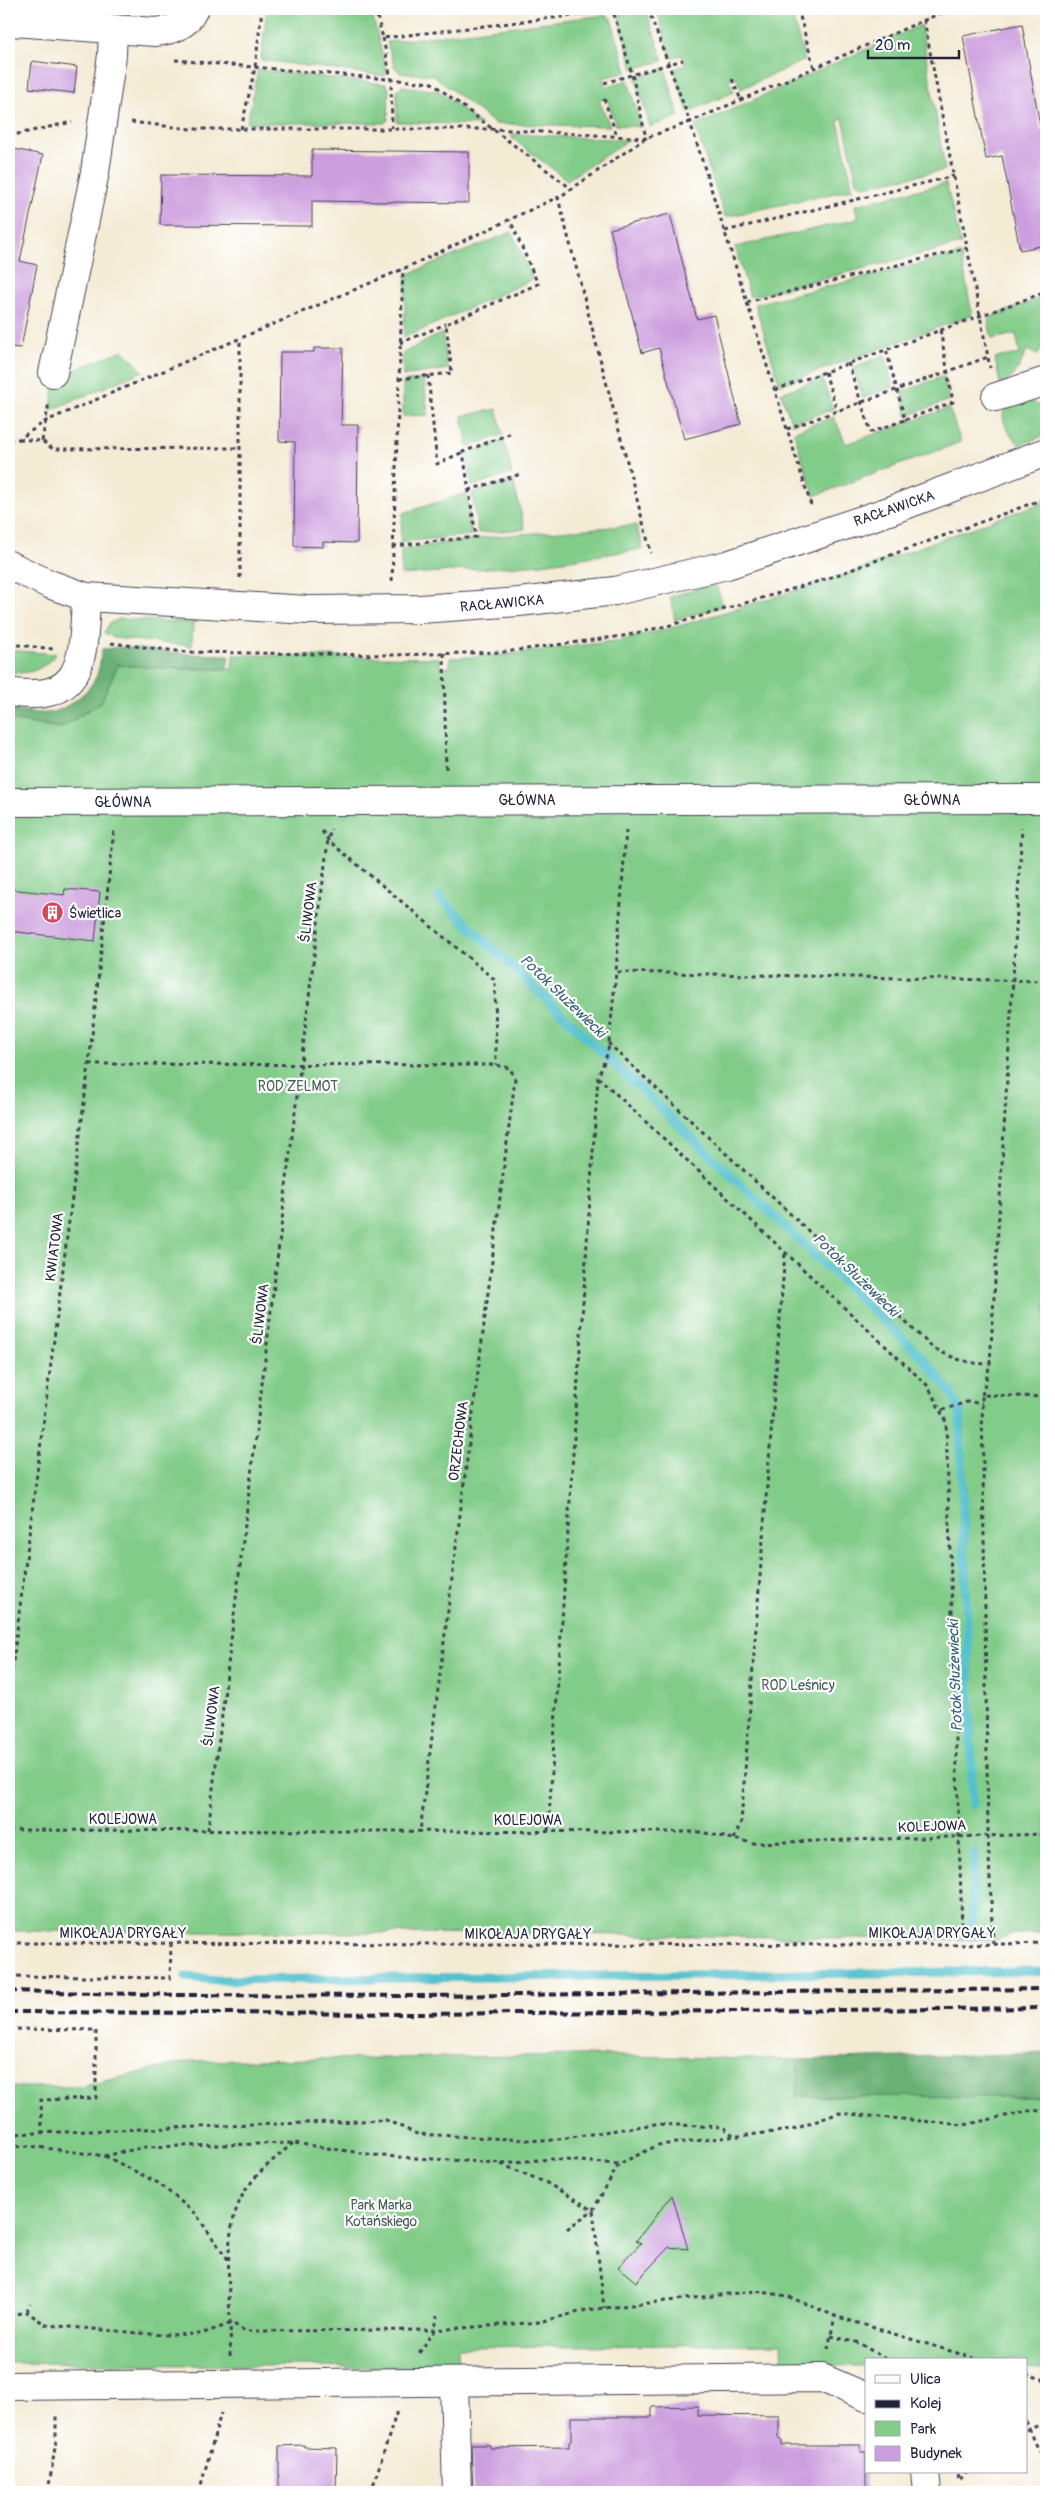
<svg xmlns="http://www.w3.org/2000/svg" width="1055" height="2501" font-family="Pangolin,sans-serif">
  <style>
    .green { fill: #82cc89; stroke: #527762 }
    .forest { fill: #69b075; stroke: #466958 }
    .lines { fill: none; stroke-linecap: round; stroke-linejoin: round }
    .stream { stroke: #54c1ce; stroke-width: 9 }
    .building { fill: #cc9ede }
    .minor-casing { stroke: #424052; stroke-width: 30 }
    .path { stroke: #424052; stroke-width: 3; stroke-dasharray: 4 4; stroke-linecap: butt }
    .minor { stroke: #fff; stroke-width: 28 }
    .rail { stroke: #22223b; stroke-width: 4; stroke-dasharray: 8 4; stroke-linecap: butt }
    .labels { text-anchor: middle; stroke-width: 4.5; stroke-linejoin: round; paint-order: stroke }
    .street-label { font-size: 14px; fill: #22223b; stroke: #fff }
    .poi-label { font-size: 14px; fill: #22223b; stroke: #fff; text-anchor: start }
    .park-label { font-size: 14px; fill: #445e56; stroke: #fff }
    .water-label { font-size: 15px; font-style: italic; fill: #366276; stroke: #fff }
  </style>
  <rect width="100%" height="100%" fill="#fff"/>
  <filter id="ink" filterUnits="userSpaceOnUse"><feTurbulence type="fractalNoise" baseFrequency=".02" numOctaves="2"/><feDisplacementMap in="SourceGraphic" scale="10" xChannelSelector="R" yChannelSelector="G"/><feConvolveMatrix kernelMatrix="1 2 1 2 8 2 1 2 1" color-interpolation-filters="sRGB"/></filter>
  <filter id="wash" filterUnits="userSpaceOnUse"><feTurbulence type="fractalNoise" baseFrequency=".0096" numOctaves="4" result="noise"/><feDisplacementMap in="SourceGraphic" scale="20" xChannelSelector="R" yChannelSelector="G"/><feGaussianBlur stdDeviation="1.12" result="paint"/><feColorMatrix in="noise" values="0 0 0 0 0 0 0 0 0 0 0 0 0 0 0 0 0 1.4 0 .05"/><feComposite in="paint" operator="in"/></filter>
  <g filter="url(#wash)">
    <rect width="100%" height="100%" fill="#f4ebd5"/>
    <!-- green -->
    <g class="green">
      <path d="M267,9H371L387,74L385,76L261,60Z"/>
      <path d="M702,9H790L805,60L741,89L736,77L728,80L734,92L688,112L674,69L685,65L682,55L671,58L657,10Z"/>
      <path d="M646,10L663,61L633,69L618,14Z"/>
      <path d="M604,15L611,18L627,72L603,78L605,87L628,80L641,127L616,125L607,99L599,100L610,126L495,124L433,75L400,73L394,66L387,42Z"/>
      <path d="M921,25L945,170L864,186L857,182L843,118L838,121L853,189L725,217L695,126Z"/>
      <path d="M665,68L679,116L650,127L636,78Z"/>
      <path d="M258,70L386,84L389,89L388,120L384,123H247Z"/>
      <path d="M402,86L439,91L481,125L397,122V90Z"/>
      <path d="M513,134L629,140L567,180L512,138Z"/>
      <path d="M946,183L961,244L750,297L735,247L858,219L855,205Z"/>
      <path d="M512,232L533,279L404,338L406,275Z"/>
      <path d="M961,254L972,315L780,385L755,304Z"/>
      <path d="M1046,296V346L1043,345L1038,355L1027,350C1020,364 1016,380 1000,384L995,358L1020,354L1016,334L992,339L988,320L991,317Z"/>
      <path d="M442,333L448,369L403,376V353Z"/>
      <path d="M123,350L143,371L51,410L55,378Z"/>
      <path d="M885,355L893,387L863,398L853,367Z"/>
      <path d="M944,376L949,400L907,416L902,392Z"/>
      <path d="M822,378L833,409L792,424L781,393Z"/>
      <path d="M424,379L428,415L403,416V382Z"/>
      <path d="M1022,397L1046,409V435L1020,445C1012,438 998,420 1005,409C1008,404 1017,400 1022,397Z"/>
      <path d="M949,408L961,442L814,496L794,433L797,430L834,417L846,444Z"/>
      <path d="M497,409L503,435L468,447L462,416Z"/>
      <path d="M504,440L512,474L472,486L467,454Z"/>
      <path d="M513,480L525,529L478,533L472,493Z"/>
      <path d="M467,493L471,535L400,542L403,513Z"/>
      <path d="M1046,501V1933L1012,1934L997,1940L549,1934L9,1931V720L61,728L101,702L118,665L180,669H232L233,655L440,658V668L450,667V658L503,655L623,640L679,626L830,580Z"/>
      <path d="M636,525L643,549L542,564L401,575V549L498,536Z"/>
      <path d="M714,584L717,587L723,606L675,620L670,597Z"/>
      <path d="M119,619L189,622L193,624L192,646L114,638L104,633L109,624Z"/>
      <path d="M9,650L56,654C42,670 30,675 9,672Z"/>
      <path d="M581,2055L798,2060L797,2096L1046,2097V2369L1026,2368V2360H866V2366L782,2365L781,2344L458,2347V2368L9,2363V2087H80L189,2061Z"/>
    </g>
    <!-- forest -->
    <g class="forest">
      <path d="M124,647L187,654L229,655L227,669H180L118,665L101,702L61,728L9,720V708C21,710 35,714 48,713C64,711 87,694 95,679C100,670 100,659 102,649Z"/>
      <path d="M1046,2053V2097L796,2096L798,2060Z"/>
    </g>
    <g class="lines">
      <!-- stream -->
      <g class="stream">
        <path d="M438,896L922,1357L952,1394L960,1411L973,1805"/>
        <path d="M972,1937L974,1854"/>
        <path d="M186,1977L217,1980L1046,1971"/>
      </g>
    </g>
    <g id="blocks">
      <!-- building -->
      <g class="building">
        <path d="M1022,24L1041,131L1046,130V245L1020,250L1002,156L986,159L963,36Z"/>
        <path d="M32,61L77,67L74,93L29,88Z"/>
        <path d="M9,148L43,155L20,261L37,265L21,348L9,347Z"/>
        <path d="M312,150L469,152V203L312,201V226L160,225L161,175L312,176Z"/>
        <path d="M670,214L697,319L714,315L741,424L684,439L659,348L642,353L610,229Z"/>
        <path d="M314,348H343L341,425H358L357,543L323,542V547L294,546L295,442L279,441L280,352H314Z"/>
        <path d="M9,889L64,895L65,889L100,892L95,941L9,931Z"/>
        <path d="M672,2195L688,2249L669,2247L636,2282L618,2267L641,2243L636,2241Z"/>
        <path d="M698,2406V2415L779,2416V2439H782V2445H861V2452H866V2492H473L471,2445H490V2448L569,2447V2442L571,2441V2417H652V2407Z"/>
        <path d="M304,2445V2447L337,2448L336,2492H279V2446Z"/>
      </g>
    </g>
  </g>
  <g filter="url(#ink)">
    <use href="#blocks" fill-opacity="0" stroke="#424052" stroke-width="1"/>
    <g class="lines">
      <defs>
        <g id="minor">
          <path d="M9,24L13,22L155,32C173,30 186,26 194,9"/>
          <path d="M53,373L95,172L112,55L113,29"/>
          <path d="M996,397L1046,381"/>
          <path d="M9,565L49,584L86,597L309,610L420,609L519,602L615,591L727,565L892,510L1046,452"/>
          <path d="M9,692C86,705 83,656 86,597"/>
          <path d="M9,802L1046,799"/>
          <path d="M454,2382L457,2492"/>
          <path d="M9,2386L822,2378L866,2397"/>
          <path d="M925,2472L927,2492"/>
        </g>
      </defs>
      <!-- minor casing -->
      <use href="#minor" class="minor-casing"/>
      <!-- path -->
      <g class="path">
        <path d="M375,9L383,38L629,9"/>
        <path d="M648,9L690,122L646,138L558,198L651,553"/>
        <path d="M798,9L814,68"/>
        <path d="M924,20L990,368"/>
        <path d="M383,38L391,80L392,128"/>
        <path d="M175,60L432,83L573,190"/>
        <path d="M732,79L741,100"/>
        <path d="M604,83L683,60"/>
        <path d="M604,99L617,136"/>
        <path d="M131,122L191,129H493L646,138L632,74L613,11"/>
        <path d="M241,129L255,68L262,9"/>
        <path d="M9,136L72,122"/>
        <path d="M725,231L954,176"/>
        <path d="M747,302L967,248"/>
        <path d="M400,343L446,324"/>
        <path d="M848,363L871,432L905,420L886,349"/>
        <path d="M825,372L837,411"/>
        <path d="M428,375L437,464L463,452"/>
        <path d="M399,379L452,373L446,324L538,284L510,220"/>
        <path d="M775,390L1046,292"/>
        <path d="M905,420L953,402L940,329"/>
        <path d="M787,429L988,357"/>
        <path d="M19,439L42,441L53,449L239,448"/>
        <path d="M9,440L19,439L46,421L403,269L558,197"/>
        <path d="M42,441L49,402"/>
        <path d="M469,490L521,474"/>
        <path d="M811,505L690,122L950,9"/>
        <path d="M393,546L476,537L463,452L512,433"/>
        <path d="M240,578V338"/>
        <path d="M392,581L403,269"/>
        <path d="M111,643L184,652L391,655L504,652L623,636L671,625L826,579L1046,498"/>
        <path d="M9,644L53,649"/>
        <path d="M444,653L446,773"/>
        <path d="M626,830L616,972L1046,981"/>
        <path d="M322,831L328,840L495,980L496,1065"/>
        <path d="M608,1043L932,1347C951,1358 967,1364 990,1364"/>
        <path d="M89,1064L496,1065L510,1068L515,1079L420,1832"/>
        <path d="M598,1077L928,1386L946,1422L962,1930"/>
        <path d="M982,1395L990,1364L1022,828"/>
        <path d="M942,1410L967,1402L982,1403"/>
        <path d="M9,1693L89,1064L114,830"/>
        <path d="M9,1830L700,1832L753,1843L1046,1834"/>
        <path d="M208,1830L328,840L331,829"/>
        <path d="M548,1831L598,1077L608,1052L616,972"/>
        <path d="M734,1839L741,1822L785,1253"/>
        <path d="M9,1943L960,1945L1046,1943"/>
        <path d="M993,1944L988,1835L982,1395L1046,1397"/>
        <path d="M9,1976L170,1978L171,1945"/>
        <path d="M9,2029L96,2030V2098L41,2100L42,2133"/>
        <path d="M9,2134L386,2120L417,2134L546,2141L655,2124L723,2127L733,2135"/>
        <path d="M9,2147L30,2146L105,2156L145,2147L294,2143L381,2156L501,2163L551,2159L619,2164L658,2145L792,2130L839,2113L964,2125L1033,2110L1046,2112"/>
        <path d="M105,2156L158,2183L195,2213L229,2261"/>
        <path d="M501,2164L547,2183L593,2210L604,2308"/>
        <path d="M567,2229L593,2210L619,2164"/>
        <path d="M27,2312L30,2304"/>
        <path d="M9,2315L27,2312L46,2325L163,2335L201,2334L232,2323L245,2331L435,2330L540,2322L587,2310L755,2291L787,2296L835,2316L980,2360"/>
        <path d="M831,2336L859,2343L887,2360"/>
        <path d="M828,2349L835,2316"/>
        <path d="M419,2353L435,2330L437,2316"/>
        <path d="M230,2356C233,2306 218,2234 245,2191C258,2171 276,2158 293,2143"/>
        <path d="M1026,2374L1046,2380"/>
        <path d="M1026,2421L1046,2467"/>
        <path d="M1026,2430L1046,2423"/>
        <path d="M957,2475L959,2481L966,2472"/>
        <path d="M48,2492L56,2441V2415"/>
        <path d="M199,2492L221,2413"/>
        <path d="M371,2492L397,2411"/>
      </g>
      <!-- minor -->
      <use href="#minor" class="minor"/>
      <!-- rail -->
      <g class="rail">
        <path d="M9,1991L181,1995L422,1996L1046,1989"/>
        <path d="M9,2012L415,2014L1046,2008"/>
      </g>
    </g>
  </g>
  <!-- icons -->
  <defs>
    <symbol id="building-disc" viewBox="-11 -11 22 22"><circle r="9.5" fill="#d1495b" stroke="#fff"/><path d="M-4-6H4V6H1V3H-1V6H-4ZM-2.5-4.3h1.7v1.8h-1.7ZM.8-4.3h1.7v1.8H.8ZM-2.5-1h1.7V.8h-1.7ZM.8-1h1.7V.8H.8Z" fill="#fff"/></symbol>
  </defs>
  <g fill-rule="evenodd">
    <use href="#building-disc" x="40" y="900" width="25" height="25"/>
  </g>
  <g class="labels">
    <!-- street labels -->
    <g class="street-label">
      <text transform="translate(894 508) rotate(-19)" y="5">RACŁAWICKA</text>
      <text transform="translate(502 603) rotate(-5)" y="5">RACŁAWICKA</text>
      <text x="527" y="805">GŁÓWNA</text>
      <text x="932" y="805">GŁÓWNA</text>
      <text x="123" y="807">GŁÓWNA</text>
      <text transform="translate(308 912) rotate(-83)" y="5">ŚLIWOWA</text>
      <text transform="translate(54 1247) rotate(-83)" y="5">KWIATOWA</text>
      <text transform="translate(260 1314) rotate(-83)" y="5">ŚLIWOWA</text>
      <text transform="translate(458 1441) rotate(-83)" y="5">ORZECHOWA</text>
      <text transform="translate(211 1716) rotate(-83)" y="5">ŚLIWOWA</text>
      <text x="123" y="1824">KOLEJOWA</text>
      <text x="528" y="1825">KOLEJOWA</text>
      <text transform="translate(932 1826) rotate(-2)" y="5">KOLEJOWA</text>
      <text x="123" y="1938">MIKOŁAJA DRYGAŁY</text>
      <text x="932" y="1938">MIKOŁAJA DRYGAŁY</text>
      <text x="528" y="1939">MIKOŁAJA DRYGAŁY</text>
    </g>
    <!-- poi labels -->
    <g class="poi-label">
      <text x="69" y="918">Świetlica</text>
    </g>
    <!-- park labels -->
    <g class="park-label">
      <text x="298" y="1091">ROD ZELMOT</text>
      <text x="798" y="1690">ROD Leśnicy</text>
      <text x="381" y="2210">Park Marka<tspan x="381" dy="16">Kotańskiego</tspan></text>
    </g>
    <!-- water labels -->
    <g class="water-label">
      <text transform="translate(563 996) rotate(44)" y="5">Potok Służewiecki</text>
      <text transform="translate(856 1275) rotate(44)" y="5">Potok Służewiecki</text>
      <text transform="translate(955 1676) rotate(-92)" y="5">Potok Służewiecki</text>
    </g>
  </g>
  <!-- margin -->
  <rect width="1055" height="2501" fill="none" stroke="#fff" stroke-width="30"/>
  <!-- legend -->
  <rect x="865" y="2358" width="162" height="115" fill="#ffffff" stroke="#a7a7b1"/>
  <rect x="875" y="2375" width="25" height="8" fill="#ffffff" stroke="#a7a7b1"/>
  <text x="910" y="2384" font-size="15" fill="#22223b">Ulica</text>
  <rect x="875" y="2400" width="25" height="8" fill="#22223b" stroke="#a7a7b1"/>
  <text x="910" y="2408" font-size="15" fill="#22223b">Kolej</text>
  <rect x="875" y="2421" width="25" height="15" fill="#82cc89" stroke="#a7a7b1"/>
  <text x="910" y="2434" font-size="15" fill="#22223b">Park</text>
  <rect x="875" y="2446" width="25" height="15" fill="#cc9ede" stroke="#a7a7b1"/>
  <text x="910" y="2458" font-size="15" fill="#22223b">Budynek</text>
  <!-- scale -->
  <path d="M868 50v8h91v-8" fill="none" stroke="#22223b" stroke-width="2.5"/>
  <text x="875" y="50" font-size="15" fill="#22223b" stroke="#ffffff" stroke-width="4" paint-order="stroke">20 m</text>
</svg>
